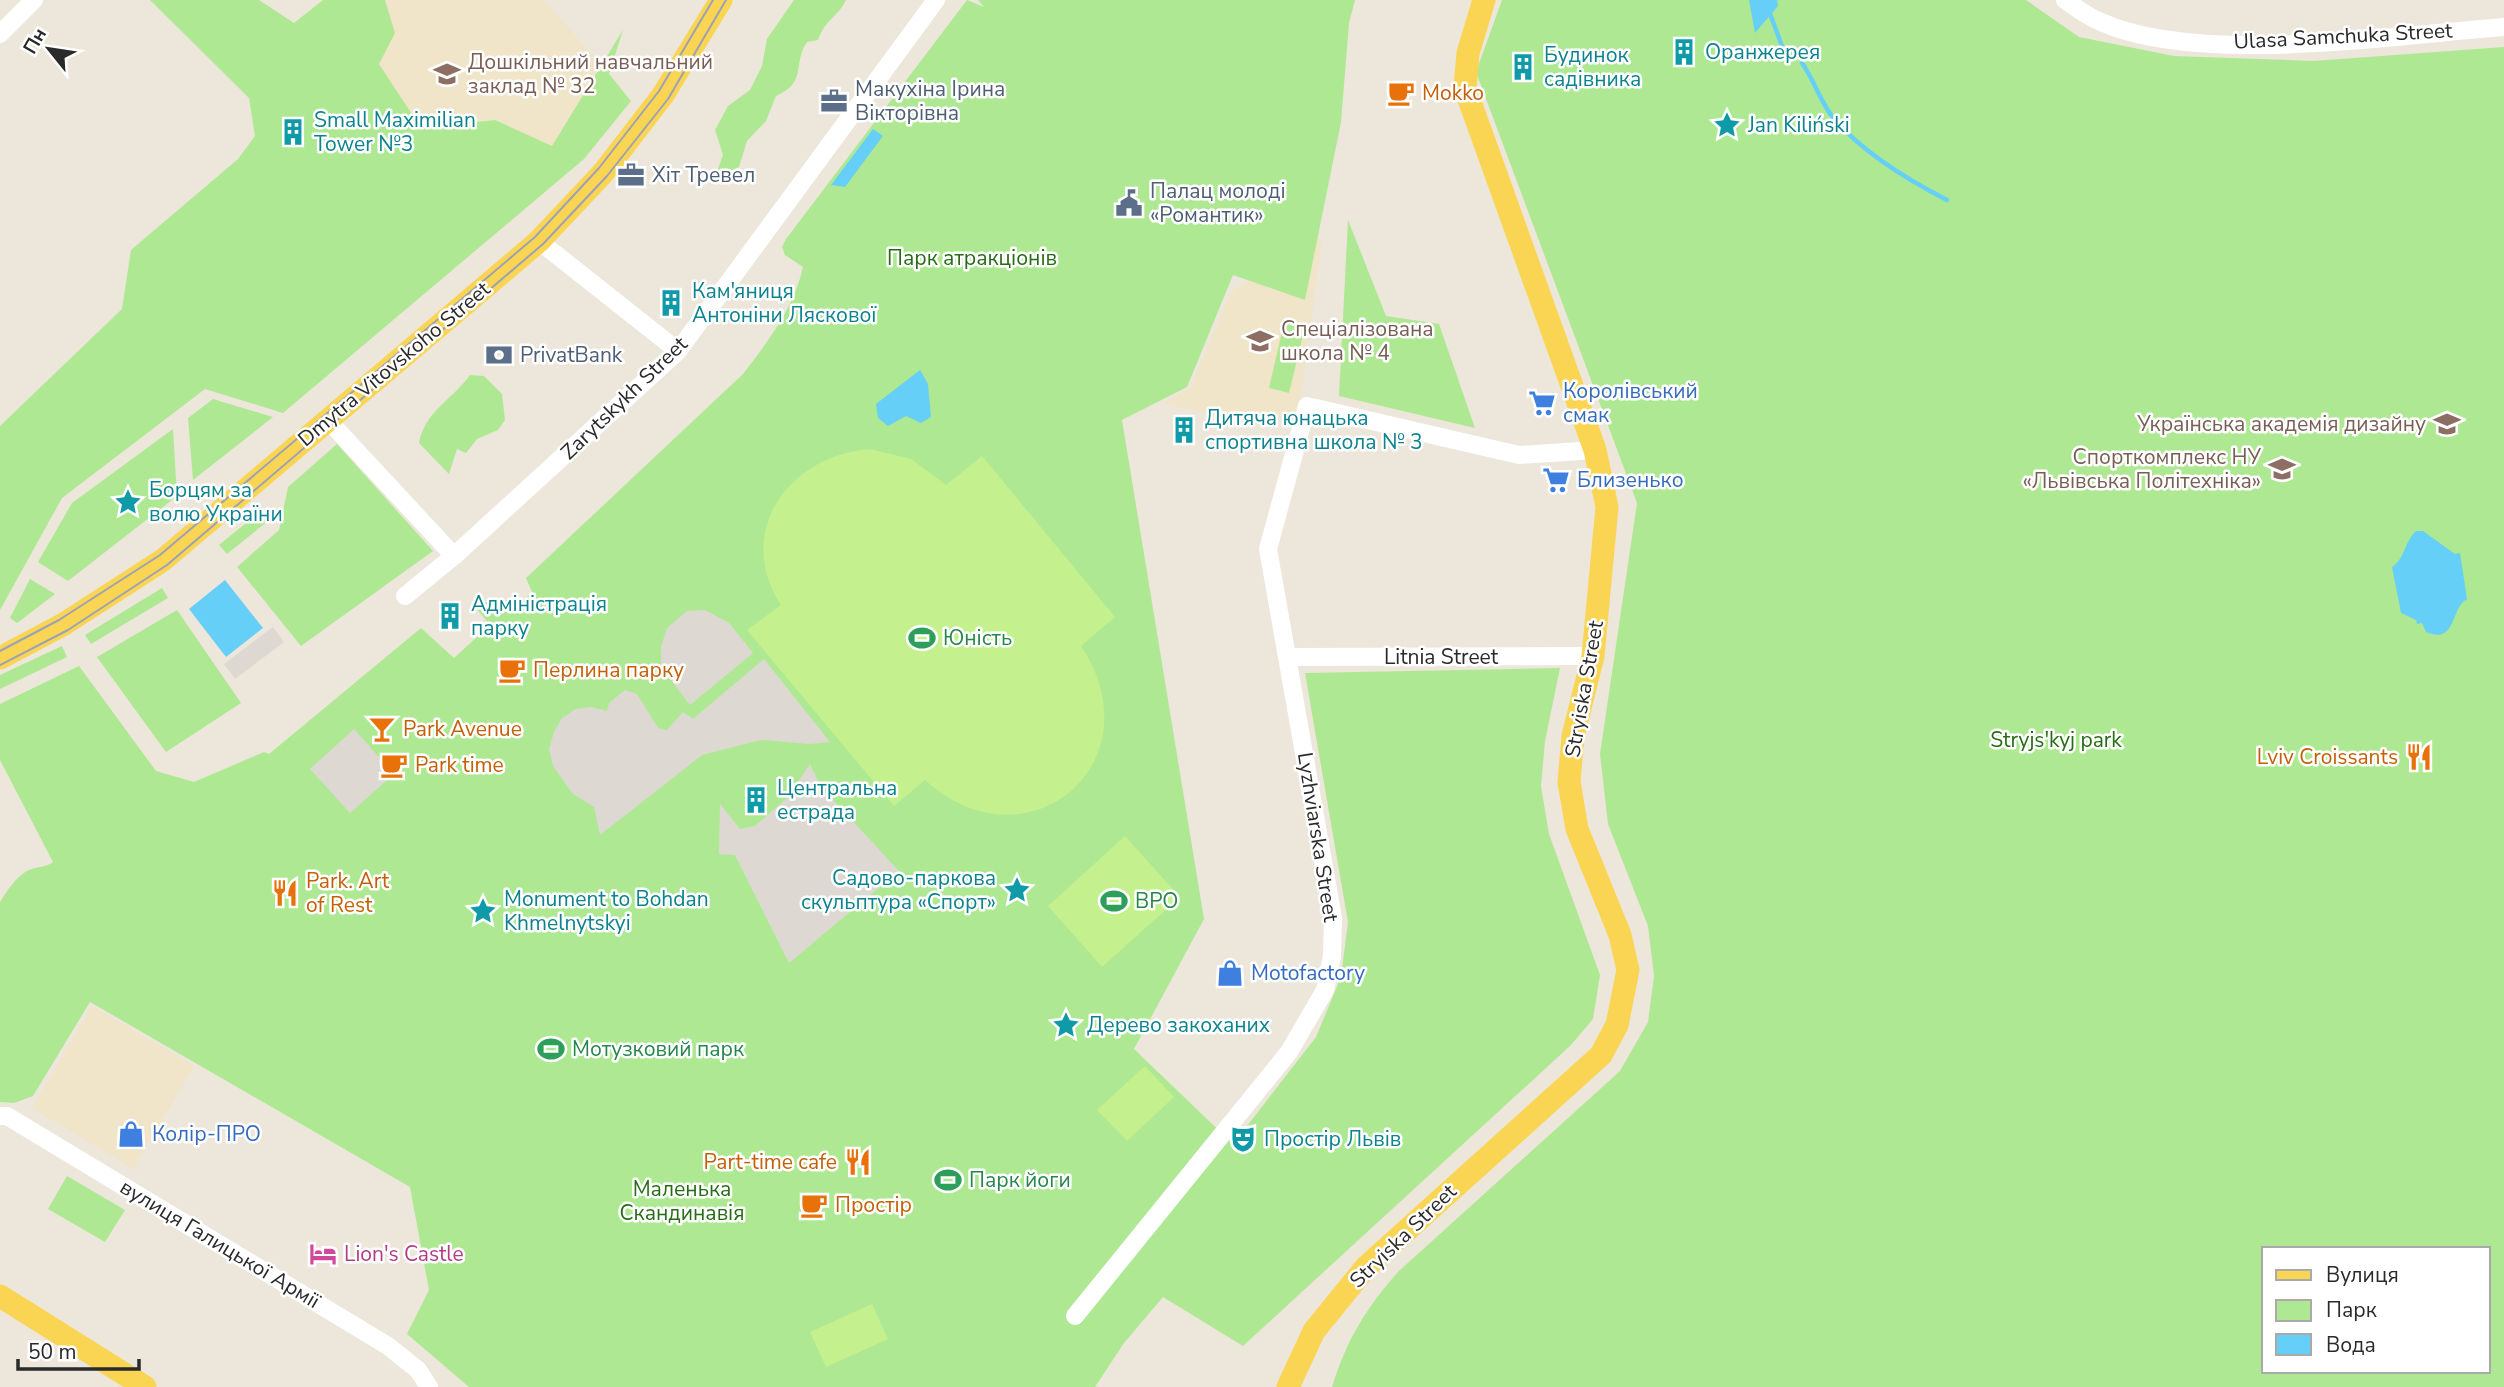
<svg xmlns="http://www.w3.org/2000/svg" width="2504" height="1387" font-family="'Nunito Sans',sans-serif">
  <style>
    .education { fill: #f0e4c9 }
    .green { fill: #afe893; fill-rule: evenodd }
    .pitch { fill: #c5f08e }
    .plaza { fill: #ddd9d2 }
    .water { fill: #66cff7 }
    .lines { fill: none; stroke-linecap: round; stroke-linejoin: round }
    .stream { stroke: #66cff7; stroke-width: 4.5 }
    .minor { stroke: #fff; stroke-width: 18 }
    .major { stroke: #fad553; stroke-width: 23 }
    .tram { stroke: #9da1b6; stroke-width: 2 }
    .labels { text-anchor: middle; stroke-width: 5; stroke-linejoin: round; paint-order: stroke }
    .street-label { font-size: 21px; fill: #2a2a2a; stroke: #fff }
    .culture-label { font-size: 21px; fill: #0d838f; stroke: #fff; text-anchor: start }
    .education-label { font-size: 21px; fill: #785e54; stroke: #fff; text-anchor: start }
    .service-label { font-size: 21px; fill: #4e5e75; stroke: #fff; text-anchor: start }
    .food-label { font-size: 21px; fill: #c56008; stroke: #fff; text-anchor: start }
    .park-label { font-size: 21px; fill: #266c15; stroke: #fff }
    .shop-label { font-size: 21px; fill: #366cbe; stroke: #fff; text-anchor: start }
    .leisure-label { font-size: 21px; fill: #27864d; stroke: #fff; text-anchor: start }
    .hotel-label { font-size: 21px; fill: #b23c85; stroke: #fff; text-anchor: start }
  </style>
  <rect width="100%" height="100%" fill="#ede6db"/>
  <!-- education -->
  <g class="education">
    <path d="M385,0H544L601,65L552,147L495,120L421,128L379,63L395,33Z"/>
    <path d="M1291,233L1322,239L1298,420L1213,415L1163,403L1190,389L1231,292L1274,263Z"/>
    <path d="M92,1006L194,1066L133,1169L32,1108Z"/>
  </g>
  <!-- green -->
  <g class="green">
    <path d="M150,0H259L294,23L323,0H385L395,33L379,64L421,128L495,120L552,146L623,30L609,74L631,101L584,159L283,413L205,389L62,498L0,610V426L122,309L131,250L238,159L255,136L249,98Z"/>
    <path d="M794,0H846C838,17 826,18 818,40L807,42C792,64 808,82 776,96L766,121L747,141L739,167L723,174L717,171L723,155L715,130L728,106L750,90L762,66L767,39Z"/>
    <path d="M967,0L984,7L978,0H1355L1349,23L1341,122L1305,300L1233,275L1187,387L1122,420L1204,919L1134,1049L1233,1144L1316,1037L1341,977L1348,922L1305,673L1560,668L1545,741L1541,786L1549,834L1600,975L1593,1019L1571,1045L1243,1346L1163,1297L1124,1343L1095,1387H469L407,1334L429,1290L410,1187L90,1002L33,1096L14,1103L0,1102V902C8,890 17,874 32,869C40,866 44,868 53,862L0,760V704L79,666L156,771L194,782L264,752L269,754L421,628L454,658L490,625L472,603L525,599L532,592L526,578L743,374C768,341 794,308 803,267L785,255L782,247L786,239Z"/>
    <path d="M1502,0H2026L2079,37L2174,56L2313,61L2504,47V1387H1332C1346,1341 1367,1306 1399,1271L1620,1071L1648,1022L1654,976L1648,926L1608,824L1600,754L1637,503L1476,72ZM2264,1249H2488V1371H2264Z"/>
    <path d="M1348,220L1386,316L1439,324L1475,428L1339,396Z"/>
    <path d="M1284,323L1305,327L1289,393L1269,388Z"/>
    <path d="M470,375L484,376L502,394L505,420L498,430L477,439L466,453L457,449L449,474L419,443C425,411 452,400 470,375Z"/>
    <path d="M213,399L273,417L193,480L188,418Z"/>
    <path d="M173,429L177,496L68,581L38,562L72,503Z"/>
    <path d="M337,444L433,551L301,646L237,567L279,530L288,487Z"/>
    <path d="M261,511L268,521L227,554L219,545Z"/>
    <path d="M30,579L55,594L17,623L10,618Z"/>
    <path d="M162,588L168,598L91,644L85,635Z"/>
    <path d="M177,610L241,703L166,752L97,657Z"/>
    <path d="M62,646L67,657L0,689V675Z"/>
    <path d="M67,1176L125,1210L105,1242L48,1209Z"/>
  </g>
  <!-- pitch -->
  <g class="pitch">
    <path d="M870,449L911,459L946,485L982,456L1115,617L1081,646C1158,762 1028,873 925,780L894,806L747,630L781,605C733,531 790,455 870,449Z"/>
    <path d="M1125,836L1180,897L1102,967L1048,906Z"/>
    <path d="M1145,1066L1174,1097L1127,1141L1097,1110Z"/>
    <path d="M872,1304L888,1339L826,1367L810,1332Z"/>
  </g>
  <!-- plaza -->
  <g class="plaza">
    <path d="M705,610L729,623L753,653L690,705L661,667V647L667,628L687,611Z"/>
    <path d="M273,627L284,642L235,679L224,664Z"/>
    <path d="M764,659L830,742L810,744L761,740L702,755L600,835L594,807L573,794L553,766L549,749L554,732L562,718L576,709L591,707L607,711L609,703L625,690L637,694L658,728L667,730L683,712L693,719Z"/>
    <path d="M354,729L394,774L350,813L310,769Z"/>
    <path d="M810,764L821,787L899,871L789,963L735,855L719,854L720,804L740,829L755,826L787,798Z"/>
  </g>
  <!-- water -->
  <g class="water">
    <path d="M1749,0H1777L1778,6L1755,33Z"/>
    <path d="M873,129L883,136L845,187L831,185Z"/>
    <path d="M920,370L928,384L931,417L921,423L906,416L888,426L878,418L876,404Z"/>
    <path d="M2416,531H2423L2455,554L2460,553L2467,599C2450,608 2457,645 2426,632L2422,623L2417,624L2416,620L2401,613L2392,567C2405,559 2404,542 2416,531Z"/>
    <path d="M225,580L263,628L226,657L189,609Z"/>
  </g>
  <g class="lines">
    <!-- stream -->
    <g class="stream">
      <path d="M1765,0L1783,49"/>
      <path d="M1802,63C1815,81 1820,103 1835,120C1865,154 1908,180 1947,200"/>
    </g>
    <!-- minor -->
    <g class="minor">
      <path d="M2065,0C2076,8 2088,17 2101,22C2199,66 2396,35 2504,27"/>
      <path d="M0,34L34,0"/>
      <path d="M539,241L678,351"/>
      <path d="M327,419L454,556"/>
      <path d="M405,596L454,556L678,351L936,0"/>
      <path d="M1290,657L1593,656"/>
      <path d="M0,1116H7L388,1346L418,1370L429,1387"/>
      <path d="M1075,1316L1289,1052L1325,990L1332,956L1333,918L1268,549L1307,406L1519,455L1595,450"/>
    </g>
    <!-- major -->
    <g class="major">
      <path d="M0,658L64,624L163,560L539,241L603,173L663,95L721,0"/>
      <path d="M0,1296L145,1387"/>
      <path d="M1288,1387L1314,1331L1366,1267L1601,1055L1617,1025L1628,970L1620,935L1577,829L1569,782L1573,736L1593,656L1607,507L1595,450L1465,88L1468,53L1484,0"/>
    </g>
    <!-- tram -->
    <g class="tram">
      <path d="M0,651L59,620L160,555L535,237L599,168L659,91L713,0"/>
      <path d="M0,665L68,630L167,565L543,244L607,176L668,99L726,0"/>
    </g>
  </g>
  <!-- icons -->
  <defs>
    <symbol id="building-bare" viewBox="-9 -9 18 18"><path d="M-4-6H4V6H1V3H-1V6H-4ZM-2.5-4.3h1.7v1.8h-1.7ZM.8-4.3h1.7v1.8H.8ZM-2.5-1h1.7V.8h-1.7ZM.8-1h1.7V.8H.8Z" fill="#0f9aa8" stroke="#fff" stroke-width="2.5" paint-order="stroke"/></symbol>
    <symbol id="school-bare" viewBox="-9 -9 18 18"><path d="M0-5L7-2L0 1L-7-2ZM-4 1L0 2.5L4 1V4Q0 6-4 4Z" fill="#8d6e63" stroke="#fff" stroke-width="2.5" paint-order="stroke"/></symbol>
    <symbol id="cafe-bare" viewBox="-9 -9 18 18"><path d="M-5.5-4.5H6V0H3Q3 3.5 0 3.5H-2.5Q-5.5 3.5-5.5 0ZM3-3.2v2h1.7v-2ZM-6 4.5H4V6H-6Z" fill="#e8710a" stroke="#fff" stroke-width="2.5" paint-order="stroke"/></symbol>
    <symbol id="office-bare" viewBox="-9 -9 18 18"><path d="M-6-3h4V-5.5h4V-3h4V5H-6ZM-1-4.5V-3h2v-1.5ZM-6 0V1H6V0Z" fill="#5c6f8a" stroke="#fff" stroke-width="2.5" paint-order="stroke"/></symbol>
    <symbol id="sight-bare" viewBox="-9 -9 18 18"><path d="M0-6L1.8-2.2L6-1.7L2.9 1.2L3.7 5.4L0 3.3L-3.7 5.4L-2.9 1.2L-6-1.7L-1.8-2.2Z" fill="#0f9aa8" stroke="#fff" stroke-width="2.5" paint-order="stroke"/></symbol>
    <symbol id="civic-bare" viewBox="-9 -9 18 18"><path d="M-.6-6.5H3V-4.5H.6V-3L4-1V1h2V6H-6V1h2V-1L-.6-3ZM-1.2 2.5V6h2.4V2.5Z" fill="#5c6f8a" stroke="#fff" stroke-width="2.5" paint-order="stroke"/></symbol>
    <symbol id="bank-bare" viewBox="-9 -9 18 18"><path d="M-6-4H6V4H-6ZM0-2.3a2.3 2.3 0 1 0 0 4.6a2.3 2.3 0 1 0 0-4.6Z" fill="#5c6f8a" stroke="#fff" stroke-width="2.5" paint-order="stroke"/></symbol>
    <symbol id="supermarket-bare" viewBox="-9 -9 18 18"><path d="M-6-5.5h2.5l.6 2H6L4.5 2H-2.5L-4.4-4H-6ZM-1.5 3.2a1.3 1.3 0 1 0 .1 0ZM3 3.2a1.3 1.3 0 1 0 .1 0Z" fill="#3f7fe0" stroke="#fff" stroke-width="2.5" paint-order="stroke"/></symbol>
    <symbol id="university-bare" viewBox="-9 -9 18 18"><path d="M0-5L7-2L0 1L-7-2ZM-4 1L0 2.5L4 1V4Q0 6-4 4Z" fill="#8d6e63" stroke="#fff" stroke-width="2.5" paint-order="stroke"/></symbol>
    <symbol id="stadium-bare" viewBox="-9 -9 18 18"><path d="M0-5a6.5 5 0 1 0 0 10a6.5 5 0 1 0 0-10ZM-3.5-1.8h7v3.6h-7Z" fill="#2e9e5b" stroke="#fff" stroke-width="2.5" paint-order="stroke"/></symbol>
    <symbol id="bar-bare" viewBox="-9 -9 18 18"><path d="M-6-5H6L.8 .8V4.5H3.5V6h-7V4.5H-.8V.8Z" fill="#e8710a" stroke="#fff" stroke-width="2.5" paint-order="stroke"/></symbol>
    <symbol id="restaurant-bare" viewBox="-9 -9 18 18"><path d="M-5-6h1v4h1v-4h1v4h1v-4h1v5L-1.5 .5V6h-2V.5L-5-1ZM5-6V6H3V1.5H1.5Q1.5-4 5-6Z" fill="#e8710a" stroke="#fff" stroke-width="2.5" paint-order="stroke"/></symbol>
    <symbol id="shop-bare" viewBox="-9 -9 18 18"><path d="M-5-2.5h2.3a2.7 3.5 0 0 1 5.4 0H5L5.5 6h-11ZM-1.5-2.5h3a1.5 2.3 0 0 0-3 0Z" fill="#3f7fe0" stroke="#fff" stroke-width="2.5" paint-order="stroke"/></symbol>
    <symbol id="theatre-bare" viewBox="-9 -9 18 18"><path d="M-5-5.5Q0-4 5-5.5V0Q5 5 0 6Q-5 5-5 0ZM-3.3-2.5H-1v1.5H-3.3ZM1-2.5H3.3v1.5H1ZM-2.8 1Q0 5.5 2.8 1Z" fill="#0f9aa8" stroke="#fff" stroke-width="2.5" paint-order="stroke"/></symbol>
    <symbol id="hotel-bare" viewBox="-9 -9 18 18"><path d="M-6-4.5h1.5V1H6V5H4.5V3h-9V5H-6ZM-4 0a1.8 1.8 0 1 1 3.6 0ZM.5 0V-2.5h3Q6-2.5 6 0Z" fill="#d1479c" stroke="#fff" stroke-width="2.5" paint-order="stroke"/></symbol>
  </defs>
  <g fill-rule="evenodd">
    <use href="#building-bare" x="1665" y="33" width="38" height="38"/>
    <use href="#building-bare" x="1504" y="48" width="38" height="38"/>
    <use href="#school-bare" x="428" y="55" width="38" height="38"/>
    <use href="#cafe-bare" x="1382" y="74" width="38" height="38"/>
    <use href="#office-bare" x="815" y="82" width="38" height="38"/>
    <use href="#sight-bare" x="1708" y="106" width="38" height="38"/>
    <use href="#building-bare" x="274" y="113" width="38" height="38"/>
    <use href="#office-bare" x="612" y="156" width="38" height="38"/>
    <use href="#civic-bare" x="1110" y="184" width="38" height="38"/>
    <use href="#building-bare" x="652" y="284" width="38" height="38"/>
    <use href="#school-bare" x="1241" y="322" width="38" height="38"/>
    <use href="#bank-bare" x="480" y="336" width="38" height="38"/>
    <use href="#supermarket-bare" x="1523" y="384" width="38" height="38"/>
    <use href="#university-bare" x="2428" y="405" width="38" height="38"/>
    <use href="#building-bare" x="1165" y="411" width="38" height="38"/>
    <use href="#university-bare" x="2263" y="450" width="38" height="38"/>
    <use href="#supermarket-bare" x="1537" y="461" width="38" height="38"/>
    <use href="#sight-bare" x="109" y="483" width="38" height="38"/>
    <use href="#building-bare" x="431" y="597" width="38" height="38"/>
    <use href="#stadium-bare" x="903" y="619" width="38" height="38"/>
    <use href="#cafe-bare" x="493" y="651" width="38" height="38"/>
    <use href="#bar-bare" x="363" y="710" width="38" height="38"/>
    <use href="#restaurant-bare" x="2400" y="738" width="38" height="38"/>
    <use href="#cafe-bare" x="375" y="746" width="38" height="38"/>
    <use href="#building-bare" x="737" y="781" width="38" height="38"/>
    <use href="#sight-bare" x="998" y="871" width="38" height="38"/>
    <use href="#restaurant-bare" x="266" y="874" width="38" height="38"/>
    <use href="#stadium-bare" x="1095" y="882" width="38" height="38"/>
    <use href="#sight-bare" x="464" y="892" width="38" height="38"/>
    <use href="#shop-bare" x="1211" y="954" width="38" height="38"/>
    <use href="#sight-bare" x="1047" y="1006" width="38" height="38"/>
    <use href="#stadium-bare" x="532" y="1030" width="38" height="38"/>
    <use href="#shop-bare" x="112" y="1115" width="38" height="38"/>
    <use href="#theatre-bare" x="1224" y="1120" width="38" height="38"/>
    <use href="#restaurant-bare" x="839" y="1143" width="38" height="38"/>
    <use href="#stadium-bare" x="929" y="1161" width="38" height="38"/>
    <use href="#cafe-bare" x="795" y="1186" width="38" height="38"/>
    <use href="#hotel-bare" x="304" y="1235" width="38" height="38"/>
  </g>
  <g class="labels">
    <!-- street labels -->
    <g class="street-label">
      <text transform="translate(2343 36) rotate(-3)" y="7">Ulasa Samchuka Street</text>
      <text transform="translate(394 364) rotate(-40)" y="7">Dmytra Vitovskoho Street</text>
      <text transform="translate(624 398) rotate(-44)" y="7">Zarytskykh Street</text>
      <text x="1441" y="664">Litnia Street</text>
      <text transform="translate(1584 689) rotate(-80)" y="7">Stryiska Street</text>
      <text transform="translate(1318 837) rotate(81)" y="7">Lyzhviarska Street</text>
      <text transform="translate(1403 1236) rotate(-44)" y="7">Stryiska Street</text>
      <text transform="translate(220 1244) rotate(31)" y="7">вулиця Галицької Армії</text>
    </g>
    <!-- culture labels -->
    <g class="culture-label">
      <text x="1705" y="59">Оранжерея</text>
      <text x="1544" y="62">Будинок<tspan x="1544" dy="24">садівника</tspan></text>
      <text x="314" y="127">Small Maximilian<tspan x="314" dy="24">Tower №3</tspan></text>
      <text x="1748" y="132">Jan Kiliński</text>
      <text x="692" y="298">Кам'яниця<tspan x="692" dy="24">Антоніни Ляскової</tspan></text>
      <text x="1205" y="425">Дитяча юнацька<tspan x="1205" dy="24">спортивна школа № 3</tspan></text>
      <text x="149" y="497">Борцям за<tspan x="149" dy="24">волю України</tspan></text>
      <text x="471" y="611">Адміністрація<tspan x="471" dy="24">парку</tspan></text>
      <text x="777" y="795">Центральна<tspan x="777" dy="24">естрада</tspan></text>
      <text x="996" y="885" text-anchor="end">Садово-паркова<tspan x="996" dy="24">скульптура «Спорт»</tspan></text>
      <text x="504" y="906">Monument to Bohdan<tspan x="504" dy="24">Khmelnytskyi</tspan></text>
      <text x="1087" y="1032">Дерево закоханих</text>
      <text x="1264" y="1146">Простір Львів</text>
    </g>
    <!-- education labels -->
    <g class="education-label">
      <text x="468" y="69">Дошкільний навчальний<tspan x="468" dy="24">заклад № 32</tspan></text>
      <text x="1281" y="336">Спеціалізована<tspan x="1281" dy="24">школа № 4</tspan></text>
      <text x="2426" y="431" text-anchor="end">Українська академія дизайну</text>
      <text x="2261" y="464" text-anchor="end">Спорткомплекс НУ<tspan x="2261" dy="24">«Львівська Політехніка»</tspan></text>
    </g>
    <!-- service labels -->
    <g class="service-label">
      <text x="855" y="96">Макухіна Ірина<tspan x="855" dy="24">Вікторівна</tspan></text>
      <text x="652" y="182">Хіт Тревел</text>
      <text x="1150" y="198">Палац молоді<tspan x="1150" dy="24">«Романтик»</tspan></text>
      <text x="520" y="362">PrivatBank</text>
    </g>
    <!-- food labels -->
    <g class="food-label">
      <text x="1422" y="100">Mokko</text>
      <text x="533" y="677">Перлина парку</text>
      <text x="403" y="736">Park Avenue</text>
      <text x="2398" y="764" text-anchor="end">Lviv Croissants</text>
      <text x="415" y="772">Park time</text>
      <text x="306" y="888">Park. Art<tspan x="306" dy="24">of Rest</tspan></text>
      <text x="837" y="1169" text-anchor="end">Part-time cafe</text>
      <text x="835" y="1212">Простір</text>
    </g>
    <!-- park labels -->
    <g class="park-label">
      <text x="972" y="265">Парк атракціонів</text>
      <text x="2056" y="747">Stryjs'kyj park</text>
      <text x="682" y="1196">Маленька<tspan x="682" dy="24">Скандинавія</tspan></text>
    </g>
    <!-- shop labels -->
    <g class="shop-label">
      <text x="1563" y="398">Королівський<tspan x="1563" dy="24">смак</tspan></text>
      <text x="1577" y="487">Близенько</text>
      <text x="1251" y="980">Motofactory</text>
      <text x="152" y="1141">Колір-ПРО</text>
    </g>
    <!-- leisure labels -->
    <g class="leisure-label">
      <text x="943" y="645">Юність</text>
      <text x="1135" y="908">ВРО</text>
      <text x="572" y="1056">Мотузковий парк</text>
      <text x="969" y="1187">Парк йоги</text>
    </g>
    <!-- hotel labels -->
    <g class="hotel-label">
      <text x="344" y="1261">Lion's Castle</text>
    </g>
  </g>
  <!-- legend -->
  <rect x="2262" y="1247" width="228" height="126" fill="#ffffff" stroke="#aaaaaa" stroke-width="2"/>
  <rect x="2276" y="1270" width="35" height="10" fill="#fad553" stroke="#aaaaaa" stroke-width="2"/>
  <text x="2326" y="1282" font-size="21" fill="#2a2a2a">Вулиця</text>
  <rect x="2276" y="1300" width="35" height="21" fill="#afe893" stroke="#aaaaaa" stroke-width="2"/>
  <text x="2326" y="1317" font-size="21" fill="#2a2a2a">Парк</text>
  <rect x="2276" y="1334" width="35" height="21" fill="#66cff7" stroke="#aaaaaa" stroke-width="2"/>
  <text x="2326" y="1352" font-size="21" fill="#2a2a2a">Вода</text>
  <!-- north arrow -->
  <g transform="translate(49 49) rotate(300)" stroke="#ffffff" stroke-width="5" paint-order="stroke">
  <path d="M0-5L12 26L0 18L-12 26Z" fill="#2a2a2a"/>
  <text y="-10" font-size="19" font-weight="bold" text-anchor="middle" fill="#2a2a2a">Пн</text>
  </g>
  <!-- scale -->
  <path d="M18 1359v10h121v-10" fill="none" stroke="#2a2a2a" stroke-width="3.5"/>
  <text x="28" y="1359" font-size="21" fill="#2a2a2a" stroke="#ffffff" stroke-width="5" paint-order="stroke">50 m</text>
</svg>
